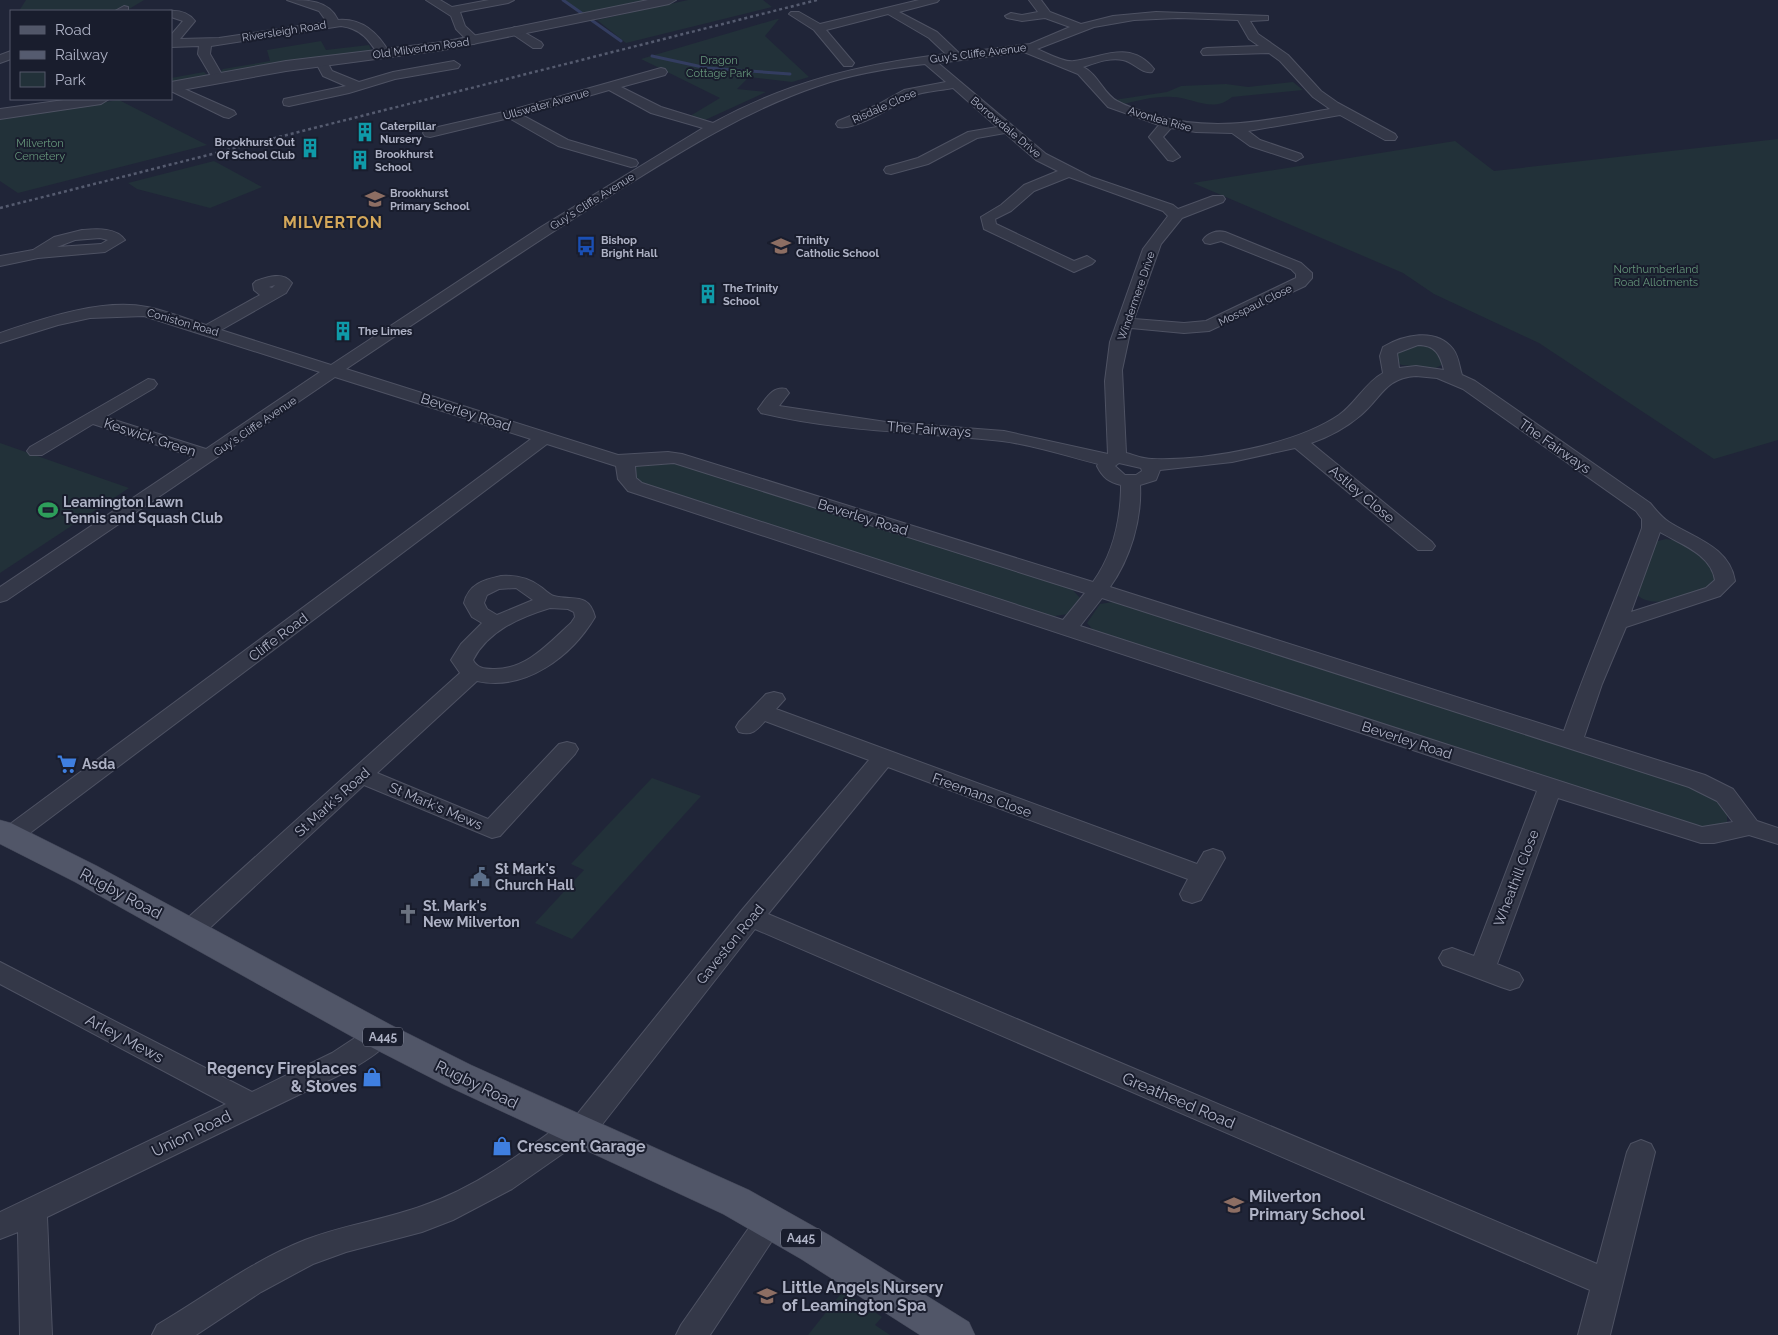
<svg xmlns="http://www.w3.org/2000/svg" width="1778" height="1335" font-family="Raleway,sans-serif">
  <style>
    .green { fill: #223139 }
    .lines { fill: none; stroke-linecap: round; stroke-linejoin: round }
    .stream { stroke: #333d60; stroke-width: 3 }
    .minor-casing { stroke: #4e5263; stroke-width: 2 }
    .tertiary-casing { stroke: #4e5263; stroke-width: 2 }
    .primary-casing { stroke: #3d4152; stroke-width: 1 }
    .minor { fill: #343848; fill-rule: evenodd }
    .tertiary { fill: #343848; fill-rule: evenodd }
    .primary { fill: #515668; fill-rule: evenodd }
    .rail { stroke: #555b6f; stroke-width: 2.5; stroke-dasharray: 3 3; stroke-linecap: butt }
    .labels { text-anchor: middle; stroke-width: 4; stroke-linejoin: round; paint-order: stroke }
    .far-street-label { font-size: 11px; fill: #aeb2c5; stroke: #191d2d }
    .far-park-label { font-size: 11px; fill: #65957a; stroke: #191d2d }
    .far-poi-label { font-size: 11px; font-weight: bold; fill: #aeb2c5; stroke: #191d2d; text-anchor: start }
    .shield { fill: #191d2d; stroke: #818597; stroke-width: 1 }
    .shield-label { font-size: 12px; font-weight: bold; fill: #aeb2c5 }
    .street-label { font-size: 14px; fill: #aeb2c5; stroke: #191d2d }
    .poi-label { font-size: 14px; font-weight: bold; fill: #aeb2c5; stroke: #191d2d; text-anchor: start }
    .far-district-label { font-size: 16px; font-weight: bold; letter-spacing: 1px; fill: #d4a85a; stroke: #191d2d }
    .near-street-label { font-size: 16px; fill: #aeb2c5; stroke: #191d2d }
    .near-poi-label { font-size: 16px; font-weight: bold; fill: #aeb2c5; stroke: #191d2d; text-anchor: start }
  </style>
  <rect width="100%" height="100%" fill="#202538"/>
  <!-- green -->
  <g class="green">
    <path d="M26,0H144L129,9L111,11H19Z"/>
    <path d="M565,0H647L583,15Z"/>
    <path d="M688,0H763L772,7L626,43L597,20Z"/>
    <path d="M777,19H779L765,36L809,77L792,82L749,77L737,89L766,92L705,120L690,116L720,98L641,59Z"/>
    <path d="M321,41L326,50L369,45L371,49L368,52L171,84V78L204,72L207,75L219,73L223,69L270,61L267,50Z"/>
    <path d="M1293,82L1303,90L1232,97C1212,114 1193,97 1172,97C1154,96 1137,101 1120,105L1114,100L1167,92L1181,86L1226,84L1248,87Z"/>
    <path d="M119,100L207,145L18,193L0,181V117Z"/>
    <path d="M1778,139V440L1714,459L1539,343L1434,294L1403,273L1193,183L1455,141L1494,171Z"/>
    <path d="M214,161L262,187L210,208L137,189L128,183Z"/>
    <path d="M1431,344L1445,363L1436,368H1429L1402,365L1398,363L1394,354L1407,346Z"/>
    <path d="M0,443L129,488L0,573Z"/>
    <path d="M669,461L1069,586L1080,598L1068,614L1048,617L636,482L631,471L635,464Z"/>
    <path d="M1666,539L1680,541L1706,556L1717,581C1703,594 1649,613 1636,593L1654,542Z"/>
    <path d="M1113,602L1707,792L1727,812V822L1703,830L1095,632L1087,623L1100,604Z"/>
    <path d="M652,778L701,796L572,939L535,923L584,870L571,864Z"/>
    <path d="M843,1291L882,1317L875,1325L890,1335H808Z"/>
  </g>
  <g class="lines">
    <!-- stream -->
    <g class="stream">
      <path d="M563,0L621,41"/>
      <path d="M652,56L707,68L790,74"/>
    </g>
    <defs>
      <g id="minor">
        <path d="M287,0C307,0 329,0 338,20C363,18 379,34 390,54L384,58L380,57C369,40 362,29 341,26L211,46L210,54L221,73L215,77L211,76L198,54L199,46L171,47V35L183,21L171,17V11H168C179,10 188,12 195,21L180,39L219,38L327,22L319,11Z"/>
        <path d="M426,0H440L452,7L489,0H514L508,3L460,12L465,26L480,40L474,44L470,43L456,29L451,16Z"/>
        <path d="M919,0H939L937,2L899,12L937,32L959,53L1030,44L1070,27L1045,18L1022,21L1007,18L1005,16L1011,13L1022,15L1038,12L1029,0H1041L1050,12L1081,24L1113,16L1156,12L1268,16V20L1250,21L1258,34L1288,55L1321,91L1338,103L1395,134L1397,137L1395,140H1385L1340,115L1248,131L1260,140L1301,154L1303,157L1296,161L1250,146L1232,133L1196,132L1171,128L1163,137L1180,157L1173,161L1168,160L1149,137L1159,125L1108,107L1078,74L1024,52L938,63L1046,154L1091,177L1173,205L1178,209L1213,196H1223L1225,199L1223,202L1182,218L1161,244L1134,319L1184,323L1206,321L1296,278V274L1291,269L1221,241L1210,244L1205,243L1203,240C1207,233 1217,230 1225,232L1301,263L1312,273V278L1305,286L1209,331L1184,333L1131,328L1122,370L1126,453C1134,455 1143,459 1152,459C1206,461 1295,445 1339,415C1356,403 1365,383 1383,373L1380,356L1383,347C1403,335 1436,327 1453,349C1459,357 1459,366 1462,375L1475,381L1650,503C1656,510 1661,517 1669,522C1694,538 1730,547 1735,581L1720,596L1626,627L1602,684L1584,737L1705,775L1733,789L1757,821L1778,828V844L1749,835L1714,843H1701L1558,798L1497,964L1519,973L1523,980L1519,987L1510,990L1501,987L1443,965L1439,958L1443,951L1452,948L1474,956L1537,791L628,491L618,479L616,466L547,444L18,842L10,844L2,842V830L531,439L335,377L7,600L0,602V587L194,457L93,424L42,455H30L27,451L30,447L148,379L154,380L157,384L154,388L105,417L206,449L320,372L144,316L90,318L58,325L0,343V333C42,319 102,298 147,307C167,311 187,319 206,325L260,295L254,290L253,284L256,281C267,277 283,271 292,283L286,293L221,330L331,365L541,227L703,128L651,113L609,90L522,115L568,140L636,160L638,163L636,166L631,167L558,146L509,118L430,137L425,136L423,133L425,130L508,111L661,68L665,69L667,72L665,75L621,87L661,107L713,123C789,81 863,64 946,54L929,38L888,14L826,30L854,63L852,66H844L814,30L789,14L791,12H799L820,24ZM1178,18L1238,20L1249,39L1259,46L1207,48L1203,49L1201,52L1203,55L1269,53L1280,61L1313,97L1330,109C1267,120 1216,133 1153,115C1141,111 1128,107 1117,101C1103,93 1098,74 1083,67C1095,63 1110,57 1123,60C1134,62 1141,74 1152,72L1154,69C1130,39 1102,58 1074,61C1064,63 1047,53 1037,49L1094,27L1134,20ZM925,64L946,82L904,90L877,105L838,121L836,124L838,127C856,131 894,105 910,97C922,91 939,91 953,88L997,127L968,132L918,158L886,167L884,170L886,173L891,174L928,164L977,138L1005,133L1036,160L1058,171L1024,185L1001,205L981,217L984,229L1074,272L1092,264L1095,261L1087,256L1074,261L996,224L995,219L1011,211L1034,191L1069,177L1163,211L1168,216L1143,249L1110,342L1105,381L1108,454L1004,431L886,422L779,406L789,393L786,389C772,386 766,399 758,409L761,413C840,432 922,432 1002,441C1034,445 1067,456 1098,464L1097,466C1103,478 1109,482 1121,485V491C1120,522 1112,556 1093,582L682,454L668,452L618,455L346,369C429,314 511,258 595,205C666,161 738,113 818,86C852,74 889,68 925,64ZM275,285L272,288L269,287ZM1418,345C1435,345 1440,354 1444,370L1416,366L1399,368L1397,353ZM1416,376L1437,378L1463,389L1636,511L1642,519V528C1617,596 1588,662 1564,731L1110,587C1130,559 1142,520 1140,485L1156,480L1160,470L1232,462L1295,448L1418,550H1432L1435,546L1432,542L1311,443C1329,437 1347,427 1361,415C1382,397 1385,378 1416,376ZM674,463L1085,593L1063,620L642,483L636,478L635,466ZM1119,463L1141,468L1142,471L1136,475H1125L1115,466ZM1660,532C1680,544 1711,554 1715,580L1706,588L1631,612ZM1102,598L1689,787L1717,801L1733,822L1702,827L1080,626Z"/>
        <path d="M124,6L128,7V11H115Z"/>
        <path d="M515,27L541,42L543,45L541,48H533L511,33V29Z"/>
        <path d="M11,51V59L0,63V55Z"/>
        <path d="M321,57L325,58L332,71L359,82L393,72L454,61L460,65L458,68L395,79L349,93L289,106L284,105L283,102L284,99L346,86L323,76L315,61Z"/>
        <path d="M171,83L234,111L236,114L229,118L224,117L171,91Z"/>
        <path d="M82,230C96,229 116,227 125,240L105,252L38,258L0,266V256L33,250L54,237ZM100,238L108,240L101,244L57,247L75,240Z"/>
        <path d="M501,576C516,575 529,578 541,587C545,590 550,595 554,596C573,601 589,592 595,617C572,656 525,692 477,681L377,773L488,819L559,744L567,742L575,744L578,749L575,754L500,836L492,838L364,785L200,937L191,939L182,937L178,930L182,923L460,673L451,660L461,644L482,623L472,617L464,603C469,584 483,580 501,576ZM516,588L533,600L497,615L487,609L484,603L487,595L499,589ZM550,608L568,609L574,612L575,617L571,623C548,644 526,670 493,669C484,669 477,668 473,660C488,631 520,617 550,608Z"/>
        <path d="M774,692L782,694L785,699L776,709L1197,864L1204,852L1213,849L1222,852L1225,858L1201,900L1192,903L1183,900L1180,894L1188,879L888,767L768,914L1597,1264L1627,1152L1631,1144L1641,1140L1651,1144L1655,1152L1610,1335H1578L1590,1290L755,929L590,1140L578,1143L512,1189L453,1220L422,1232L346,1252L313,1264L261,1292L196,1335H152L157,1325C206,1296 252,1261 305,1240C343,1225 384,1220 422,1206C475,1188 521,1154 565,1121L575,1117L742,910L869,760L765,721C757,730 752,736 739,732L736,727L739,722L766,694Z"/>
        <path d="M0,962L252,1092L332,1053L370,1028L379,1024L388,1028L392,1035C384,1051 366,1060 352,1069L47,1217L52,1335H20L18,1232L0,1239V1212L226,1104L0,984Z"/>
        <path d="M770,1208L780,1212L785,1221L710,1335H676L681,1325L760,1212Z"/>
      </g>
      <g id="tertiary">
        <path d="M648,0H676L669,4L443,50L286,71L171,92V82L286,61L443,42Z"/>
        <path d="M71,99H109L101,104L0,119V109Z"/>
      </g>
      <path id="primary" d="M0,820L11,823L97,866L391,1025L471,1065L749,1190L829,1235L969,1322L975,1335H920L801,1259L723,1214L445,1085L367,1045L75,882L0,844Z"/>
    </defs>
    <!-- minor casing -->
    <use href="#minor" class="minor-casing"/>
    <!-- tertiary casing -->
    <use href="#tertiary" class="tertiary-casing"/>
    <!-- primary casing -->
    <use href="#primary" class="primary-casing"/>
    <!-- minor -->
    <use href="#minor" class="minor"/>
    <!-- tertiary -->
    <use href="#tertiary" class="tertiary"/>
    <!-- primary -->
    <use href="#primary" class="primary"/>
    <!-- rail -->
    <path class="rail" d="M0,208L817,0"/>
  </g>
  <!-- icons -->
  <defs>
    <symbol id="building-bare" viewBox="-9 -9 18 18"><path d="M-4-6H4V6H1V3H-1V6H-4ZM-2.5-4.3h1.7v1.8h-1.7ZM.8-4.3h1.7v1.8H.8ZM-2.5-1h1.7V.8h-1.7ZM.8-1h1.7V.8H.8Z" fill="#0f9aa8" stroke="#191d2d" stroke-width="2.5" paint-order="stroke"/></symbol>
    <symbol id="school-bare" viewBox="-9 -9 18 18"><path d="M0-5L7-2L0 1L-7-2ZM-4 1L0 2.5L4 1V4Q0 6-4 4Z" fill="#8d6e63" stroke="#191d2d" stroke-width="2.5" paint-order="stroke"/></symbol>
    <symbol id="bus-bare" viewBox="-9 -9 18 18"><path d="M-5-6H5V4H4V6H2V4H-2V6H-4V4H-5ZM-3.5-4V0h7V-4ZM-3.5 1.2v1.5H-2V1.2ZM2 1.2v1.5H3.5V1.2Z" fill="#1a4fb4" stroke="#191d2d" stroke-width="2.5" paint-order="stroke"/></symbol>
    <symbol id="stadium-bare" viewBox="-9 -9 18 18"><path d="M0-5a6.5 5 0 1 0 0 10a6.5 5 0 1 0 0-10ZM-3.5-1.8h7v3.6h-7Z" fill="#2e9e5b" stroke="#191d2d" stroke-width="2.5" paint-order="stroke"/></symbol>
    <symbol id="supermarket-bare" viewBox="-9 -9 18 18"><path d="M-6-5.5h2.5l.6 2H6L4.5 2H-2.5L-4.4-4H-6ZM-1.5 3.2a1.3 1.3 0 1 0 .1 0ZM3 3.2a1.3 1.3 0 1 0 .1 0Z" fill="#3f7fe0" stroke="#191d2d" stroke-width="2.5" paint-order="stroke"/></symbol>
    <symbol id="civic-bare" viewBox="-9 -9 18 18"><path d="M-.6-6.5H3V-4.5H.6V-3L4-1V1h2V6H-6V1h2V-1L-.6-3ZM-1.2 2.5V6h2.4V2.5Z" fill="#5c6f8a" stroke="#191d2d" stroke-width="2.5" paint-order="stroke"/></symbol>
    <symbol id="church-bare" viewBox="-9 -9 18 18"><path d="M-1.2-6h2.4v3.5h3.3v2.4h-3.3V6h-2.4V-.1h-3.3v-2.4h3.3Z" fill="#6b7280" stroke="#191d2d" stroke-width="2.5" paint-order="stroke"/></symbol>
    <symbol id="shop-bare" viewBox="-9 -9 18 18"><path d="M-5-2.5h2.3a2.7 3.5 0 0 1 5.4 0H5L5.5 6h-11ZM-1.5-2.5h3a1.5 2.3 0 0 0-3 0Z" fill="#3f7fe0" stroke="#191d2d" stroke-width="2.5" paint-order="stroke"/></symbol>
  </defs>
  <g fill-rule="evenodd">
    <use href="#building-bare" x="351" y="118" width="28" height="28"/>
    <use href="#building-bare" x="296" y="134" width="28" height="28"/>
    <use href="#building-bare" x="346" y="146" width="28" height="28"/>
    <use href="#school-bare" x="361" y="185" width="28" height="28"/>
    <use href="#bus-bare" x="572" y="232" width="28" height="28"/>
    <use href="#school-bare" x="767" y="232" width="28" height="28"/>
    <use href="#building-bare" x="694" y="280" width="28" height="28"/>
    <use href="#building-bare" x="329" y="317" width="28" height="28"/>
    <use href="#stadium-bare" x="34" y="496" width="28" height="28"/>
    <use href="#supermarket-bare" x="53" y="750" width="28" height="28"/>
    <use href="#civic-bare" x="466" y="863" width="28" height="28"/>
    <use href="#church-bare" x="394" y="900" width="28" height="28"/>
    <use href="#shop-bare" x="358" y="1063" width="28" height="28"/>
    <use href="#shop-bare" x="488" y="1132" width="28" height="28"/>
    <use href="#school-bare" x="1220" y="1191" width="28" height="28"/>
    <use href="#school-bare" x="753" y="1282" width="28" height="28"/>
  </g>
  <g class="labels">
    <!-- far-street labels -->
    <g class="far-street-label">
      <text transform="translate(284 31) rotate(-9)" y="4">Riversleigh Road</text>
      <text transform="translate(421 48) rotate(-8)" y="4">Old Milverton Road</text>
      <text transform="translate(978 53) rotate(-7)" y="4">Guy's Cliffe Avenue</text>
      <text transform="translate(546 104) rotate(-16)" y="4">Ullswater Avenue</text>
      <text transform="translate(884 106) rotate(-24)" y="4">Risdale Close</text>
      <text transform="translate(1160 119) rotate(16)" y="4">Avonlea Rise</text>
      <text transform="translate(1006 127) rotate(40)" y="4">Borrowdale Drive</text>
      <text transform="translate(592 201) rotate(-32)" y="4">Guy's Cliffe Avenue</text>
      <text transform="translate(1136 296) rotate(-71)" y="4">Windermere Drive</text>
      <text transform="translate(1255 305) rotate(-26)" y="4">Mosspaul Close</text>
      <text transform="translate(183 322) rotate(16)" y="4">Coniston Road</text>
      <text transform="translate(255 426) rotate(-34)" y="4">Guy's Cliffe Avenue</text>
    </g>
    <!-- far-park labels -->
    <g class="far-park-label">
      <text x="719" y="64">Dragon<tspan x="719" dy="13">Cottage Park</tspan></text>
      <text x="40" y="147">Milverton<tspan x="40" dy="13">Cemetery</tspan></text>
      <text x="1656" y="273">Northumberland<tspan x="1656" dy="13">Road Allotments</tspan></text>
    </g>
    <!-- far-poi labels -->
    <g class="far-poi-label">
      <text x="380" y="130">Caterpillar<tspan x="380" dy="13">Nursery</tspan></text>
      <text x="295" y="146" text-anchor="end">Brookhurst Out<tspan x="295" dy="13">Of School Club</tspan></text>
      <text x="375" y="158">Brookhurst<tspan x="375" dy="13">School</tspan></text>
      <text x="390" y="197">Brookhurst<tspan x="390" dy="13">Primary School</tspan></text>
      <text x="601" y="244">Bishop<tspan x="601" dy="13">Bright Hall</tspan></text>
      <text x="796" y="244">Trinity<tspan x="796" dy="13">Catholic School</tspan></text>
      <text x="723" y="292">The Trinity<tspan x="723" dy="13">School</tspan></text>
      <text x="358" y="335">The Limes</text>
    </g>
    <!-- shield labels -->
    <g class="shield">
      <rect x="363" y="1027.5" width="40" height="19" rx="4"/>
      <rect x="781" y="1228.5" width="40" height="19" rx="4"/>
    </g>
    <g class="shield-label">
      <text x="383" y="1041">A445</text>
      <text x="801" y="1242">A445</text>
    </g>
    <!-- street labels -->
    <g class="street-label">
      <text transform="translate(466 412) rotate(18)" y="5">Beverley Road</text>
      <text transform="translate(929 429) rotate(4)" y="5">The Fairways</text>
      <text transform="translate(150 437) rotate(18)" y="5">Keswick Green</text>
      <text transform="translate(1555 446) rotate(35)" y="5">The Fairways</text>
      <text transform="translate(1362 494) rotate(40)" y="5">Astley Close</text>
      <text transform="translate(863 517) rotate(17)" y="5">Beverley Road</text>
      <text transform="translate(278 637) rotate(-37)" y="5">Cliffe Road</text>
      <text transform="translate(1407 740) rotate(18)" y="5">Beverley Road</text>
      <text transform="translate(982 795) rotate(20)" y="5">Freemans Close</text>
      <text transform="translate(332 802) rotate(-42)" y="5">St Mark's Road</text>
      <text transform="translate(436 806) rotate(23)" y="5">St Mark's Mews</text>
      <text transform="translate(1516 878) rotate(-69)" y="5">Wheathill Close</text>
      <text transform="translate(730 944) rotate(-51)" y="5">Gaveston Road</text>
    </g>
    <!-- poi labels -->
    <g class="poi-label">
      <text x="63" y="507">Leamington Lawn<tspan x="63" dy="16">Tennis and Squash Club</tspan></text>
      <text x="82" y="769">Asda</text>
      <text x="495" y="874">St Mark's<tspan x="495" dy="16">Church Hall</tspan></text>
      <text x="423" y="911">St. Mark's<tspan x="423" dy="16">New Milverton</tspan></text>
    </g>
    <!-- far-district labels -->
    <g class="far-district-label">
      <text x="333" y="228">MILVERTON</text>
    </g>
    <!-- near-street labels -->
    <g class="near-street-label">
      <text transform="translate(121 893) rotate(28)" y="6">Rugby Road</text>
      <text transform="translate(125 1038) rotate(28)" y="6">Arley Mews</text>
      <text transform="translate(477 1084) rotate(26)" y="6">Rugby Road</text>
      <text transform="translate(1179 1100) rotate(23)" y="6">Greatheed Road</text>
      <text transform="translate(191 1133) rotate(-26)" y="6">Union Road</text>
    </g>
    <!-- near-poi labels -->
    <g class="near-poi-label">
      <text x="357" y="1074" text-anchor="end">Regency Fireplaces<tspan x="357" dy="18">&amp; Stoves</tspan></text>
      <text x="517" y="1152">Crescent Garage</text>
      <text x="1249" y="1202">Milverton<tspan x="1249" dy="18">Primary School</tspan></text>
      <text x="782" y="1293">Little Angels Nursery<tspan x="782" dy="18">of Leamington Spa</tspan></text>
    </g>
  </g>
  <!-- legend -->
  <rect x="10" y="10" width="162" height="90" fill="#191d2d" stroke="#55596a"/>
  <rect x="20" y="26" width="25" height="8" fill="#515668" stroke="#55596a"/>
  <text x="55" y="35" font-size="15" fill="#aeb2c5">Road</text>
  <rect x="20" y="51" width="25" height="8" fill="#555b6f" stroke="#55596a"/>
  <text x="55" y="60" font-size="15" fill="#aeb2c5">Railway</text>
  <rect x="20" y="72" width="25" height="15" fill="#223139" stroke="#55596a"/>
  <text x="55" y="85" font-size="15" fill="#aeb2c5">Park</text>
</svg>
